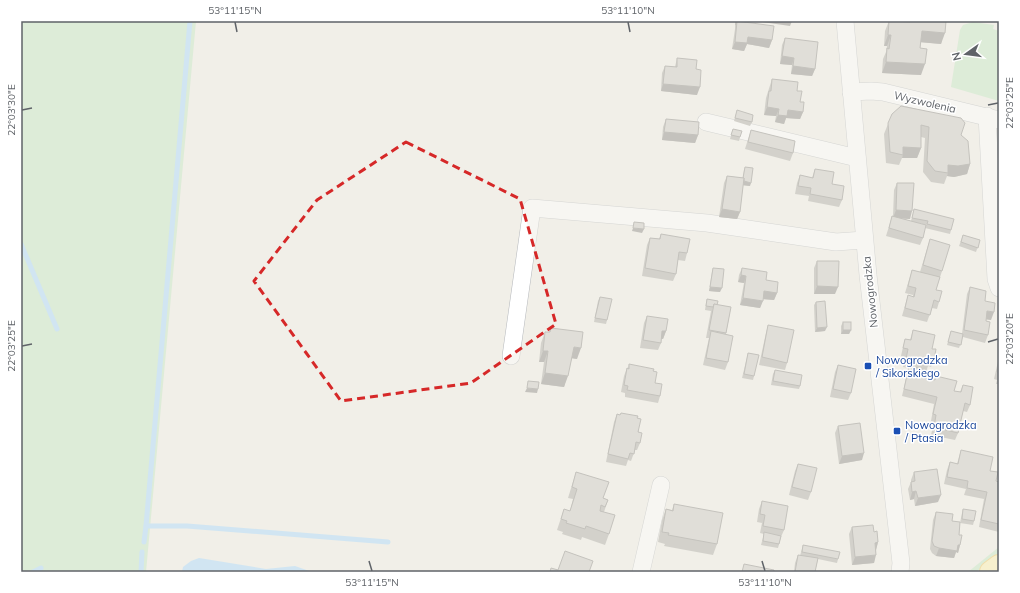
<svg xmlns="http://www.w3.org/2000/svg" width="1020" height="593" font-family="Mulish,sans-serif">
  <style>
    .green { fill: #c5e8c5 }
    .water { fill: #aadaff }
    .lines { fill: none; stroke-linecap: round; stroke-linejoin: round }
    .stream { stroke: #aadaff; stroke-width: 5 }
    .minor-casing { stroke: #b5b8bc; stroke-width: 18 }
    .major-casing { stroke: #f2c960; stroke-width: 24 }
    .minor { stroke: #fff; stroke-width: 17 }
    .major { stroke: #fff2af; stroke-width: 22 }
    .wall { fill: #afaea9 }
    .shaded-wall { fill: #8f8d8a }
    .building { fill: #cccac5; stroke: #8f8d8a }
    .marked { fill: none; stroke: #d62828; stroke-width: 3; stroke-dasharray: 8 5; stroke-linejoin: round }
    .ticks { fill: none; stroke: #5f6368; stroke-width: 1.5 }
    .transit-dot { fill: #1a4fb4; stroke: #fff; stroke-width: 1.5 }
    .labels { text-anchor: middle; stroke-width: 3; stroke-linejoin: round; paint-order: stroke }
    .street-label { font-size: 11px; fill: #5f6368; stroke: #fff }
    .transit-label { font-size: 11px; fill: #164399; stroke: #fff; text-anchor: start }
    .neatline { fill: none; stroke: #5f6368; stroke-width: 1.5 }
    .ticks-label { font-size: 10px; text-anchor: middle; fill: #5f6368 }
  </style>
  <rect width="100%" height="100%" fill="#f1efe8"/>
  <!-- green -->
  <g class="green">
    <path d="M21,21H196L146,572H21Z"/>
    <path d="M973,22L994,25L993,29L999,31V101L951,87L960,30L963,25Z"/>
    <path d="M999,547V555L976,572H968Z"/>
  </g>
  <!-- water -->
  <path class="water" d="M199,558L266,569L295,566L312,572H182L183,567L191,561Z"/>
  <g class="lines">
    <!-- stream -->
    <g class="stream">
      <path d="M21,244L57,329"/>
      <path d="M146,526H187L388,542"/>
      <path d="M144,542L146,526L190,21"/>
      <path d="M33,572L41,568"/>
      <path d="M141,572L142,552"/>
    </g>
    <defs>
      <g id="minor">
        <path d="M845,21L868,275L901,563L900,572"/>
        <path d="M851,92L871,91L883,92L999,120"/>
        <path d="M987,116L996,279L999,288"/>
        <path d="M706,122L857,158"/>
        <path d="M511,356L532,208L707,223L836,242L864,240"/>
        <path d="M641,572L661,485"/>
      </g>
      <path id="major" d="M991,572L999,566"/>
    </defs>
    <!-- minor casing -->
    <use href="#minor" class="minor-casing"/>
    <!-- major casing -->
    <use href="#major" class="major-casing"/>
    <!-- minor -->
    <use href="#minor" class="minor"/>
    <!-- major -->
    <use href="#major" class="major"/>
  </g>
  <!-- wall -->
  <g class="wall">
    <path d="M735,21H746L745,23L772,40L769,48L747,44L744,51L732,49L735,29Z"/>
    <path d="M889,21L908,22V21H946L941,44L921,42L920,48L921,75L882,73L883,59L886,52L887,46H884L885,31Z"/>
    <path d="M785,38L815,69L812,76L791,74L792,65L780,64L782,45Z"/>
    <path d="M677,58L696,69L697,95L661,91L662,73L665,66L675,67Z"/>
    <path d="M772,79L797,91L800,102L803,112L800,119L786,118L784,124L775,122L776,116L764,115L766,98Z"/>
    <path d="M737,110L752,122L750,126L734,121Z"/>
    <path d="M892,114L961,135L970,164L967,174L954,177L947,176L944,184L931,182L923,172L925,138L921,137V148L917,158H902L899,165L886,163L884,134Z"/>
    <path d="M666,119L698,135L695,143L662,140L663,127Z"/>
    <path d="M733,129L740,137L739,141L730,139Z"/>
    <path d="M751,130L793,153L790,161L745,149Z"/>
    <path d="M745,167L750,186L743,185L740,212L737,219L719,217L724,183L727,176L743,178L744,170Z"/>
    <path d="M815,169L832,184L842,200L839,207L808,201L809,196L795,194L797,183L800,175L812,178Z"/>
    <path d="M897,183L910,219L900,218L911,221L914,209L951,230L950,234L925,228L926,225L919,223L923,238L920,245L886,236L890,223L892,216H893L894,190Z"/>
    <path d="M661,234L687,253L685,261L678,260L676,274L673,281L642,276L647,245L650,238L659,239Z"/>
    <path d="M963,235L980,240L976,252L959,246Z"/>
    <path d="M930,239L942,271L936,290L939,302L937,309L932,308L927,322L902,316L908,295L913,297V295L905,293L912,270L920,272Z"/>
    <path d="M817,261L835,294H814V268Z"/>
    <path d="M713,268L720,292L709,291L712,272Z"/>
    <path d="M742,268L766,280L777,293L774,300L763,299L760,308L740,305L744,283L738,282L739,275Z"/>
    <path d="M970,287L985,301L991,320L986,319V321L988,335L985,343L963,337L959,348L947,345L951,331L962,334L967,294Z"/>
    <path d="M600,297L607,320L606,324L594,322L598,301Z"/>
    <path d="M707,299L717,305L731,307L726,334L728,362L725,370L703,365L709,338H706L711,311L705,310L706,303Z"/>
    <path d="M816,302L825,331L815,332L814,305Z"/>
    <path d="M647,316L666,331L663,339H661V343L658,350L640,348L644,323Z"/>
    <path d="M843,322L851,330L849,334H841V326Z"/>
    <path d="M768,325L787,363L785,370L759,365L766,333Z"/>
    <path d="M551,328L577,359L572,358L564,387L541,384L544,362H539L541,343L545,332H549Z"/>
    <path d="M913,330L932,349L934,360L931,367L928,366L924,378L934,380L936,376L954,391L960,392L963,385L970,405L967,412L963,411L958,433L955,440L931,435L934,422L931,421L934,404L902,396L907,374L909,368L903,367L906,357L901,356L903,347L905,339L910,340Z"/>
    <path d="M748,353L754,376L753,380L742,378Z"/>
    <path d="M999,357V384H996L997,380L994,379Z"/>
    <path d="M629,364L653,371L655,383L660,396L658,403L625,397V393L621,392L624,376L627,368H628Z"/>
    <path d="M838,365L851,393L848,400L830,397L835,372Z"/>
    <path d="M775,370L800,386L799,389L771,385L773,374Z"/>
    <path d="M621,413L637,418L640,443L637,450H635L631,461L628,460L626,466L606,462L614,422L617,414L620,415Z"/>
    <path d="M838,426L862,460L839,464L835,433Z"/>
    <path d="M961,450L990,471L996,481L999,482V532L979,527L984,499L964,495L966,489L944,484L947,470L950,462L957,464Z"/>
    <path d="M798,464L811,492L808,500L789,495L795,471Z"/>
    <path d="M576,472L603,498L608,500L604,512L609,534L605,545L582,537L581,540L562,534L563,532L557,530L564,509L570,511L573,499L568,498Z"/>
    <path d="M914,472L938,502L915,506L914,499L910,500L908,489L911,482V480Z"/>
    <path d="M762,501L784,530L781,537L778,548L761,545L764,534L760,533L762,523L757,522L759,509Z"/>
    <path d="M674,504L717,544L713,555L664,546L665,544L658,542L662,520L666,509L672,510Z"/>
    <path d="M963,509L974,521L973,525L960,523L959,535L960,545L958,553L956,552L954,558L936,556L932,553L930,549L933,520L936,512L952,521L960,523L962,513Z"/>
    <path d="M852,527L874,532L878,542L876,550L874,563L852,565L849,534Z"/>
    <path d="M803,545L838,559L837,563L818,559L815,572H794L795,563L798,555L800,556Z"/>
  </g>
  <!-- shaded-wall -->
  <g class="shaded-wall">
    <path d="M756,21H792L790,26Z"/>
    <path d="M922,31L945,33L941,44L918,42Z"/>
    <path d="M888,35H891L887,46H884Z"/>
    <path d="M748,37L772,40L769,48L747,44L744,51L732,49L735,42Z"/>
    <path d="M782,56L794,58L792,65L780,64Z"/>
    <path d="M886,62L925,64L921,75L882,73Z"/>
    <path d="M793,66L815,69L812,76L791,74Z"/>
    <path d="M663,84L700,87L697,95L661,91Z"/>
    <path d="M767,107L779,109L776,116L764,115Z"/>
    <path d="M788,110L803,112L800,119L786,118L784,124L775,122L778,115Z"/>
    <path d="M664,132L698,135L695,143L662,140Z"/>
    <path d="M903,147L921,148L917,158H902L903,155Z"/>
    <path d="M970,164L967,174L954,177L947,176L948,173V165Z"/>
    <path d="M743,181L751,183L750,186L741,185Z"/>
    <path d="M722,209L740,212L737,219L719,217Z"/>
    <path d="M896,210L912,211L910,219L893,218Z"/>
    <path d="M633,228L644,229L642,233L632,231Z"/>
    <path d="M741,275L746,276L744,283L738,282Z"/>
    <path d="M817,286L838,287L835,294H814Z"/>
    <path d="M710,287L722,288L720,292L709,291Z"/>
    <path d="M764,291L777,293L774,300L762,299Z"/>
    <path d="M743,298L763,301L760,308L740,305Z"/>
    <path d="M987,311L994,312L991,320L984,319Z"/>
    <path d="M827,327L825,331L815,332L817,328Z"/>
    <path d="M843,330H851L849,334H841Z"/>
    <path d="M662,331H666L663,339L660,338Z"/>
    <path d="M574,347L581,348L577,359L570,358Z"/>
    <path d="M543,351H548L544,362H539Z"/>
    <path d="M545,373L568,376L564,387L541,384Z"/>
    <path d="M527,388L538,389L537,393L525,392Z"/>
    <path d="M864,453L862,460L839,464L842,456Z"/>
    <path d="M916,491L914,499L910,500L912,492Z"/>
    <path d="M941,495L938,502L915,506L918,498Z"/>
    <path d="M878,542L876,550L875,543Z"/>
    <path d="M958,545H960L958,553L956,552L954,558L936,556L939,548Z"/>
    <path d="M876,555L874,563L852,565L855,557Z"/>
  </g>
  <!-- building -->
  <g class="building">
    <path d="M736,21H746L745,23L737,21L736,25Z"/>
    <path d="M737,21L774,26L772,40L748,37L747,43L735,42Z"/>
    <path d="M889,21L910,22V21H946L945,33L922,31L920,48L927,49L925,64L886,62L887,48L889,49L891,35H888Z"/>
    <path d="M785,38L818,42L815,69L793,66L794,58L782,56Z"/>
    <path d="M677,58L697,60L696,69L701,70L700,87L663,84L665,66L677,67Z"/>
    <path d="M772,79L798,82L797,91H802L800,102H804L803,112L788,110L787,116L778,115L779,109L767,107L769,91H771Z"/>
    <path d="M901,106L961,118L965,123L961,135L968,141L970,164L958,166L948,165V173L935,171L927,161L929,127L921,125V148L903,147V155L890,152L888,123L892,114Z"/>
    <path d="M737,110L753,115L752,122L735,118Z"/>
    <path d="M666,119L699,122L698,135L664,132Z"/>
    <path d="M733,129L742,131L740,137L731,135Z"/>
    <path d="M751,130L795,141L793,153L748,142Z"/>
    <path d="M745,167L753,168L751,183L744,181V178H743Z"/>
    <path d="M815,169L834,172L832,184L844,186L842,200L810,194L811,188L798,186L800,175L813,178Z"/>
    <path d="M727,176L744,178L740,212L722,209Z"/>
    <path d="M897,183H914L912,211L896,210Z"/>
    <path d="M914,209L954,219L951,230L927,224L928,221L912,218Z"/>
    <path d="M892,216L926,225L923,238L889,228Z"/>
    <path d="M634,222L644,223V229L633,228Z"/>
    <path d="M661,234L690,239L687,253L679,252L676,274L645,268L650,238L660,239Z"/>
    <path d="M963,235L980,240L978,248L961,242Z"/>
    <path d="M930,239L950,245L942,271L923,265Z"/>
    <path d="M817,261H839L838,287L817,286Z"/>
    <path d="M713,268L724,269L722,288L710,287Z"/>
    <path d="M742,268L767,272L766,280L778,282L777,293L764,291L763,301L743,298L746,276L741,275Z"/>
    <path d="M912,270L940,277L936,290L942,291L939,302L934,300L930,315L905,308L908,295L914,297L916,288L908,286Z"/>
    <path d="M970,287L986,291L985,301L995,303L994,312L987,311L986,321L990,322L988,335L964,330Z"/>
    <path d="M600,297L612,299L607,320L595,318Z"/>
    <path d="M707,299L718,301L717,305L714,304L713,307L706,306Z"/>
    <path d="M825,301L827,327L817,328L816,302Z"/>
    <path d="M714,304L731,307L726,333L709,330Z"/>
    <path d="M647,316L668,319L666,331H662L661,343L643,340Z"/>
    <rect x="843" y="322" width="8" height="8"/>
    <path d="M768,325L794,330L787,363L762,357Z"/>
    <path d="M551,328L583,332L581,348L574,347L568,376L545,373L548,351H543L545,332H550Z"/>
    <path d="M913,330L935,335L932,349H936L934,360L930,359L928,364L906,359L908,349L903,348L905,339L911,340Z"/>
    <path d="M711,331L733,336L728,362L706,358Z"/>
    <path d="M951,331L963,334L961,345L948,342Z"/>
    <path d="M748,353L759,355L754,376L744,374Z"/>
    <path d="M999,361V373L997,372Z"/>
    <path d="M629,364L654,369L653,371L657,372L655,383L662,384L660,396L627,390L628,386L624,385L627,368L629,369Z"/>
    <path d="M838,365L856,369L851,393L833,389Z"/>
    <path d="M909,366L926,370L924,378L935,380L936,376L957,381L954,391L961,392L963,385L973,387L970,405L965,403L958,433L934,427L936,415L933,414L937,397L904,389Z"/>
    <path d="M775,370L802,375L800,386L773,381Z"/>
    <path d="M528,381L539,382L538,389L527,388Z"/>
    <path d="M621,413L638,416L637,418L641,419L638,432L642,433L640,443L636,442L634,454L630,453L628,459L608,454L617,414L620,415Z"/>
    <path d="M860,423L864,453L842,456L838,426Z"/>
    <path d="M961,450L993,457L990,471L998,472L996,481L999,482V524L981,520L987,492L967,488L968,481L947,477L950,462L958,464Z"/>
    <path d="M798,464L817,468L811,492L792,487Z"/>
    <path d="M937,469L941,495L918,498L916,491L912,492L911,482L915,481L914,472Z"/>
    <path d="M576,472L609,482L603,498L608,500L605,507L601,505L600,511L615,515L609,534L586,526L585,529L566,523L567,521L561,519L564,509L570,511L577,489L572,487Z"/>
    <path d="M762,501L788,506L784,530L763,526L765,515L760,514Z"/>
    <path d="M674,504L723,513L717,544L668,535L669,533L662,532L666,509L673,511Z"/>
    <path d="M963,509L976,511L974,521L962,519Z"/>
    <path d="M936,512L953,514L952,521L960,522L959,535H962L960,545H958L957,551L939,548L934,546L932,541Z"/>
    <path d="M873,525L874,532L877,531L878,542L875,543L876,555L855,557L852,527Z"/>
    <path d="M764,532L781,536L779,544L763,541Z"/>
    <path d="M803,545L840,552L838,559L802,552Z"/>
    <path d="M565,551L593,561L589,572H550L551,568L558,570Z"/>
    <path d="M798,555L818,558L815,572H795Z"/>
    <path d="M744,564L774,570V572H742Z"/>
  </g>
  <!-- marked area -->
  <path d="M0 0H1020V593H0ZM406,142L520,199L556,324L471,383L341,401L254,281L317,200Z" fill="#f1efe8" fill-opacity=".55" fill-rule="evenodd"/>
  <path class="marked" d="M406,142L520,199L556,324L471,383L341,401L254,281L317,200Z"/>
  <!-- ticks -->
  <path class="ticks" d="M235,22L237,32M628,22L630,32M988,105L998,103M22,110L32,108M988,342L998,339M22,346L32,344M369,561L372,571M762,561L765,571"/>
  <!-- markers -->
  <g class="transit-dot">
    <rect x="864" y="362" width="8" height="8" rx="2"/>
    <rect x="893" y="427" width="8" height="8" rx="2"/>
  </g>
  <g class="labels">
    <!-- street labels -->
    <g class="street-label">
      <text transform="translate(925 102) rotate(13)" y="4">Wyzwolenia</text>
      <text transform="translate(870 292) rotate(-96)" y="4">Nowogrodzka</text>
    </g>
    <!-- transit labels -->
    <g class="transit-label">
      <text x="876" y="364">Nowogrodzka<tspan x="876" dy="13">/ Sikorskiego</tspan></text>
      <text x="905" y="429">Nowogrodzka<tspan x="905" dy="13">/ Ptasia</tspan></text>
    </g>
  </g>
  <!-- border -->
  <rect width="1020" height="593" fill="none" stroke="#ffffff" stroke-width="44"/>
  <!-- north arrow -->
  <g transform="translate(966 54) rotate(256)" stroke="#ffffff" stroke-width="3" paint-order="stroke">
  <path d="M0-3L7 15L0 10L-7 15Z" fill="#5f6368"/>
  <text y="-6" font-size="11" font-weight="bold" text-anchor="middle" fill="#5f6368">N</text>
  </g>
  <rect x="22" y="22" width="976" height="549" class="neatline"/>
  <g class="ticks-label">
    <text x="235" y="14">53°11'15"N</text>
    <text x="628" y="14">53°11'10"N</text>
    <text transform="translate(1009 103) rotate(-90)" y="4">22°03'25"E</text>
    <text transform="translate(11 110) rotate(-90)" y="4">22°03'30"E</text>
    <text transform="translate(1009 339) rotate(-90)" y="4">22°03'20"E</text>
    <text transform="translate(11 346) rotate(-90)" y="4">22°03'25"E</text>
    <text x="372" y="586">53°11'15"N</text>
    <text x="765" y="586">53°11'10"N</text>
  </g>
</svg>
